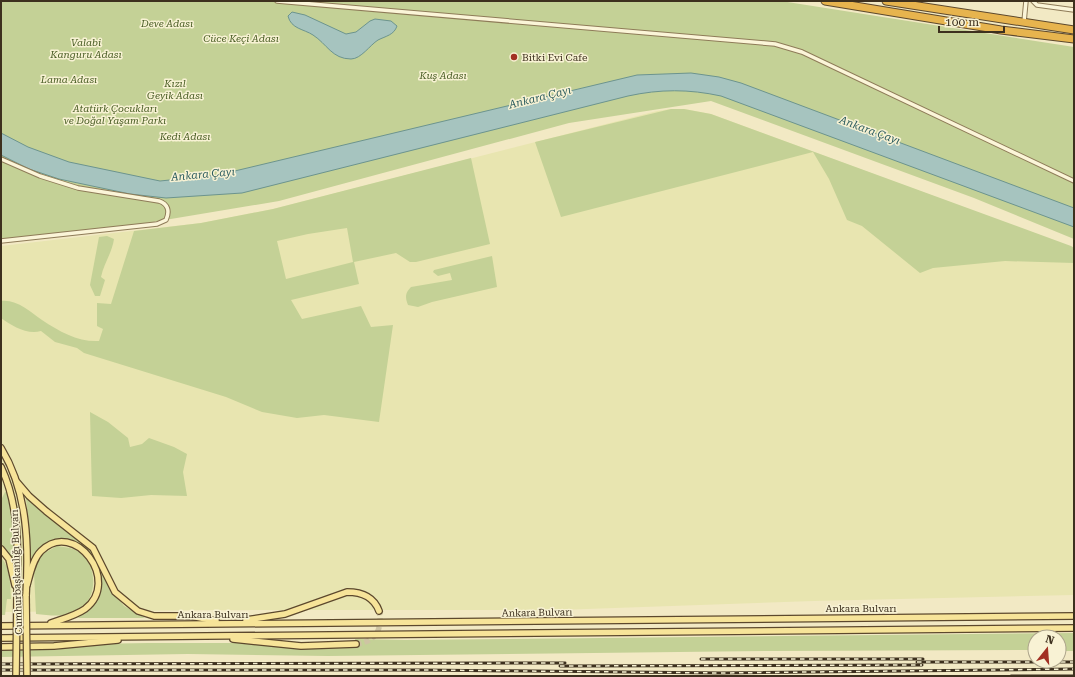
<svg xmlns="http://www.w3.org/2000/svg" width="1075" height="677" font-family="'Roboto Serif',serif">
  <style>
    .farmland { fill: #e8e5b0 }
    .green { fill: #c4d196; fill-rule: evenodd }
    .water { fill: #a6c4bf; stroke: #6c948e }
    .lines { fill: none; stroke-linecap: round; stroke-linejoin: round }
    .primary-tunnel { stroke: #cec4a3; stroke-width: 5.5; stroke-dasharray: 5.5 3; stroke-linecap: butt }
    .street-casing { stroke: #8e7b58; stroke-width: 5.5 }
    .primary-casing { stroke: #5c482d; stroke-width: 8 }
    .highway-casing { stroke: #5c482d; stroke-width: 9 }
    .street { stroke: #fbf5d8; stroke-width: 3.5 }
    .primary { stroke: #f7e499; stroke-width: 5.5 }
    .highway { stroke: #e7b44e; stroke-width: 7 }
    .rail-casing { stroke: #3d301e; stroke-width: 3 }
    .rail { stroke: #f8f2d4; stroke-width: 1.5; stroke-dasharray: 4.5; stroke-linecap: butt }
    .primary-bridge-casing { stroke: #5c482d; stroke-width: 8; stroke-linecap: butt }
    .primary-bridge { stroke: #f7e499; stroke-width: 5.5 }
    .poi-dot { fill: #a23023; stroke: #f8f2d4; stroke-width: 1.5 }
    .labels { text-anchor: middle; stroke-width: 3; stroke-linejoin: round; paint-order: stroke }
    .park-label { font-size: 10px; font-style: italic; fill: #475b22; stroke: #f8f2d4 }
    .poi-label { font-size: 10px; fill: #3d301e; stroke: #f8f2d4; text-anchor: start }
    .street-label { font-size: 10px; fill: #3d301e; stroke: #f8f2d4 }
    .water-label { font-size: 11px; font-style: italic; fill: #2c5c5e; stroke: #f8f2d4 }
  </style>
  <rect width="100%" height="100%" fill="#f2e9c4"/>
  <!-- farmland -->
  <path class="farmland" d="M671,109H684L711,114L1074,248V595L814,601L558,610H214L1,612V246L201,223L273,209L657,111Z"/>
  <!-- green -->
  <g class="green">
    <path d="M1,1H781L1074,47V239L974,198L711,101L569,123L279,201L99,231L1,242Z"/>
    <path d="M671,109H684L711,114L1071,246L1074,248V263L1005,261L933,268L920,273L862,226L847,220L829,179L813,152L561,217L535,142Z"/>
    <path d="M471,158L490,244L416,262H410L396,253L354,262L359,284L291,300L302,319L361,306L371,327L393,325L379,422L324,415L297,418L262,412L226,397L84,353L77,348L55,342L41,331C27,335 12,326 1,318V301C17,299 30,312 42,320C60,332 78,342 99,341L103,329L97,326V303L111,304L134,231L201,223L273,209ZM347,228L353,262L286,279L277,241L308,234Z"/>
    <path d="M107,236L114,239C112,253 104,263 101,277L105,280L100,296H95L90,285L99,237Z"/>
    <path d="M492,256L497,287L432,302L418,307L408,305C405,297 405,293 411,287L452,280L450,273L438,276L433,272L434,270Z"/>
    <path d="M90,412L108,422L128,438L130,447L142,444L149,438L174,447L187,454L183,472L187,496L151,495L121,498L92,496Z"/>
    <path d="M5,492H7L12,519L14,560L12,561L1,547V500Z"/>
    <path d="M26,498L42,512L90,549L115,595L124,606L145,618H78C80,615 84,613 88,611C93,607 97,599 99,593C110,561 69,521 41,547C37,550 35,556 33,560L31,559Z"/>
    <path d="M57,546C61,547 66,547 70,548C100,556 102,606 70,614C59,617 47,615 36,614L34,572L39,556Z"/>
    <path d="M1,557C11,569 10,584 11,599H7L5,615H1Z"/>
    <path d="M1074,633V651H1059V637H1035V650L773,651L328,656L188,654L1,657V650H54L90,644L148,643H254L297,649L357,647L355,639L405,640Z"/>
  </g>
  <!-- water -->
  <g class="water">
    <path d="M292,12L305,15L346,34L356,32L370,21L375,19L391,21L397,26C394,35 386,36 378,40C370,45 361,59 351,59C332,59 327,44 313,35C304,29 291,29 288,16Z"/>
    <path d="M691,73L719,77L741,83L1074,208V227L721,96C689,89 660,89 628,96L242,193L166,198L130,194L59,179L29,169L1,155V133L28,147L69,162L160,181L218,175L637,75Z"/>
  </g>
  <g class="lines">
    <!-- primary-tunnel -->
    <path class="primary-tunnel" d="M356,644C375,642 383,630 379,611"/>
    <defs>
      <g id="street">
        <path d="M277,1L775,44L802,52L1074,181"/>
        <path d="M1033,1L1037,5L1074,10"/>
        <path d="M1024,22L1026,1"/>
        <path d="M1,159L40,176L78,188L159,201C168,204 170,211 166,220L157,224L1,241"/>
      </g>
      <g id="primary">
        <path d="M1,448C28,492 29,546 26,596"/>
        <path d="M1,467C20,507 18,552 17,596"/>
        <path d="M17,482L29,496L46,511L93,548L115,592L138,611L154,616H191L216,621"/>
        <path d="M1,549L9,559L15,585"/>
        <path d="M27,585C30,574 33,559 41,551C74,518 122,581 85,609C75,616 62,619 51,623"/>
        <path d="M246,620L285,614L347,592C362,592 374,597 379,611"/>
        <path d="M1,626L1074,616"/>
        <path d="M1,638L1074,628"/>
        <path d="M233,639L301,646L356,644"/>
        <path d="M1,647L54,646L118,640"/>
      </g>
      <g id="highway">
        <path d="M825,1L1001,30L1074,39"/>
        <path d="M886,1L1074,30"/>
      </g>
    </defs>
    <!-- street casing -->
    <use href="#street" class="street-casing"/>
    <!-- primary casing -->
    <use href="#primary" class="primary-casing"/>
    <!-- highway casing -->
    <use href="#highway" class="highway-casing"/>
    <!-- street -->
    <use href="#street" class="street"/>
    <!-- primary -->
    <use href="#primary" class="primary"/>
    <!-- highway -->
    <use href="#highway" class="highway"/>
    <defs>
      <g id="rail">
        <path d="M701,659H923"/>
        <path d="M917,662H1074"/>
        <path d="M1,664L565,663"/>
        <path d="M560,666L922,665"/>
        <path d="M1,670H423L721,673L1074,669"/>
        <path d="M1011,676H1074"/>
      </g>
    </defs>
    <!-- rail casing -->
    <use href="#rail" class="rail-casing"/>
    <!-- rail -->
    <use href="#rail" class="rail"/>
    <defs>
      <g id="primary-bridge">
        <path d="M26,596L27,676"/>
        <path d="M16,676L17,596"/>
      </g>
    </defs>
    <!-- primary-bridge casing -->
    <use href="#primary-bridge" class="primary-bridge-casing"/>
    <!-- primary-bridge -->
    <use href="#primary-bridge" class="primary-bridge"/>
  </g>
  <!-- markers -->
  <circle class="poi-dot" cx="514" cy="57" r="4"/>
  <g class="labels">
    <!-- park labels -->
    <g class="park-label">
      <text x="167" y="27">Deve Adası</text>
      <text x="241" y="42">Cüce Keçi Adası</text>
      <text x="86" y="46">Valabi<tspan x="86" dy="12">Kanguru Adası</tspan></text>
      <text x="443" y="79">Kuş Adası</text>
      <text x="69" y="83">Lama Adası</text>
      <text x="175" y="87">Kızıl<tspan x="175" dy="12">Geyik Adası</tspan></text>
      <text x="115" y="112">Atatürk Çocukları<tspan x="115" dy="12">ve Doğal Yaşam Parkı</tspan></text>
      <text x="185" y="140">Kedi Adası</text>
    </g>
    <!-- poi labels -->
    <g class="poi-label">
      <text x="522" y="61">Bitki Evi Cafe</text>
    </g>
    <!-- street labels -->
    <g class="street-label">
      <text transform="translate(16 572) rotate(-92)" y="4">Cumhurbaşkanlığı Bulvarı</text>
      <text x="861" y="612">Ankara Bulvarı</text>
      <text transform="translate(537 612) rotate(-1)" y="4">Ankara Bulvarı</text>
      <text x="213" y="618">Ankara Bulvarı</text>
    </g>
    <!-- water labels -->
    <g class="water-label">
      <text transform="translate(540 97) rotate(-14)" y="4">Ankara Çayı</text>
      <text transform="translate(870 130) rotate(20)" y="4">Ankara Çayı</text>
      <text transform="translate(203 174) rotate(-5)" y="4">Ankara Çayı</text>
    </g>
  </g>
  <!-- border -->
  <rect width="1075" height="677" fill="none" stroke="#3d301e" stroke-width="4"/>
  <!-- north arrow -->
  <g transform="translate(1047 649) rotate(17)"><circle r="19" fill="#f8f2d4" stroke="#ada48b"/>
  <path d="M0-3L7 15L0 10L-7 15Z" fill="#a23023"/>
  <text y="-6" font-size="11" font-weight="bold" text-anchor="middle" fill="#3d301e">N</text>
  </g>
  <!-- scale -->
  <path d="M939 26v6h65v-6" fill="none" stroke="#3d301e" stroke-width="2"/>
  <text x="945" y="26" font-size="12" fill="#3d301e" stroke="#f8f2d4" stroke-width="3" paint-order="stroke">100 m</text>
</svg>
